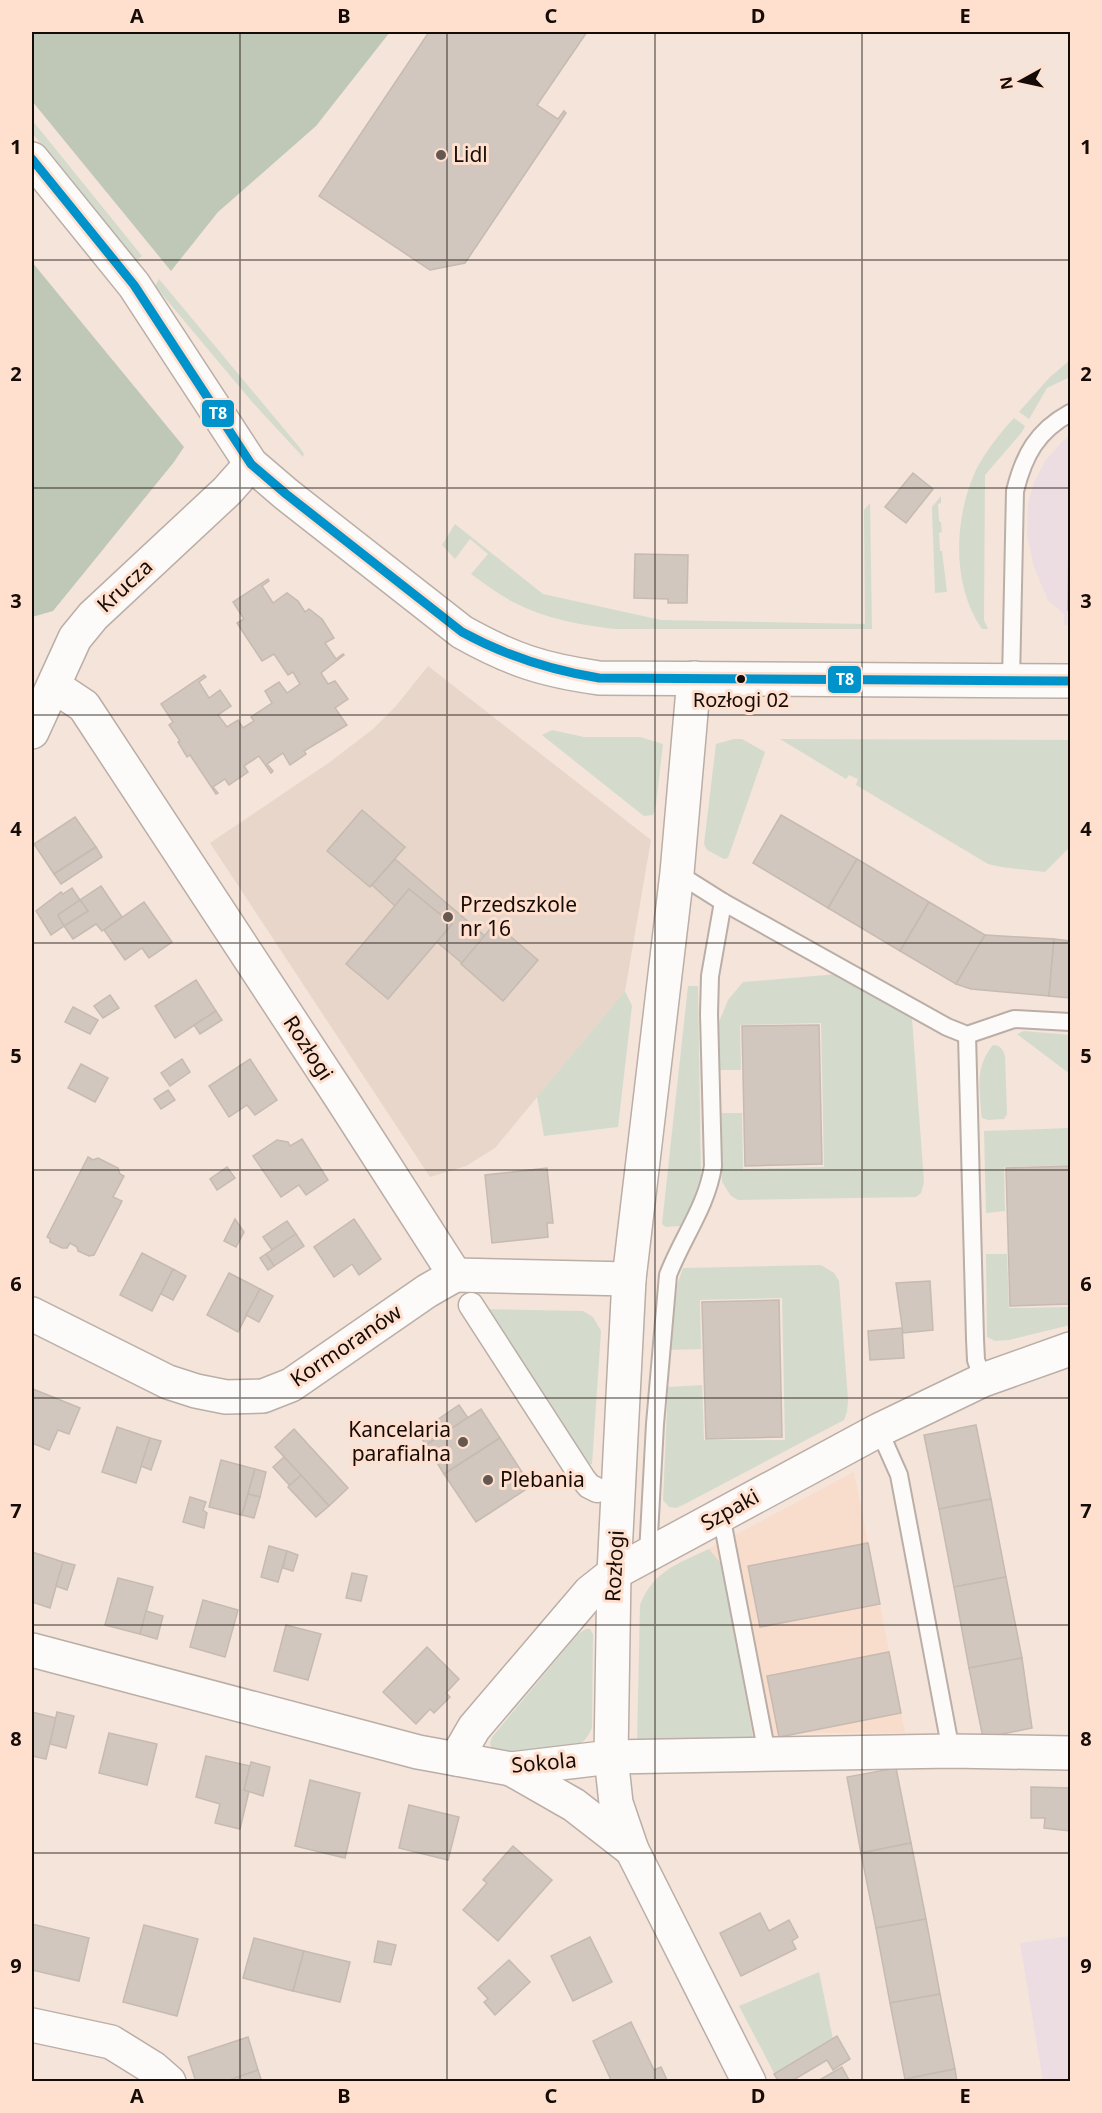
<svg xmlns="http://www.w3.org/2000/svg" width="1102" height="2113" font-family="'Noto Sans',sans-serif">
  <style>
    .commercial { fill: #ecdde3 }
    .built { fill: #f8dccc }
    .education { fill: #e7d6c9 }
    .green { fill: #d4dbcc }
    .forest { fill: #bfc7b7 }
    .building { fill: #d2c7be; stroke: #c6bab1; stroke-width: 1.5 }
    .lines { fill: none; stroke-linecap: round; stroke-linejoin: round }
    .service-casing { stroke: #baaea6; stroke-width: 20 }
    .pedestrian-casing { stroke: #baaea6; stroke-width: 27 }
    .minor-casing { stroke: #baaea6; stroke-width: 36 }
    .tertiary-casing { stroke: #baaea6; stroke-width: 36 }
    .service { stroke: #fdfbf9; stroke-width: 16 }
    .pedestrian { stroke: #fdfbf9; stroke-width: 24 }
    .minor { stroke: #fdfbf9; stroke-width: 33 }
    .tertiary { stroke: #fdfbf9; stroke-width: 33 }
    .bus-1-casing { stroke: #ffe0cf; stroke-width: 14 }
    .bus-1 { stroke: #0093cb; stroke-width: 9 }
    .grid { fill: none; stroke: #160c07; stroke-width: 1.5; stroke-opacity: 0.55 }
    .poi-dot { fill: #645851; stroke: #ffe0cf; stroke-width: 2 }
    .bus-dot { fill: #160c07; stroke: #ffe0cf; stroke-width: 2 }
    .labels { text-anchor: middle; stroke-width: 6; stroke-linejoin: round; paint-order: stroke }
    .bus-label { font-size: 20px; fill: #160c07; stroke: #ffe0cf }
    .poi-label { font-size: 21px; fill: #160c07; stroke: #ffe0cf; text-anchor: start }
    .street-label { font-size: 21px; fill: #160c07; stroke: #ffe0cf }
    .line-badge { stroke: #ffe0cf; stroke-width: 2 }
    .badge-label { font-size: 16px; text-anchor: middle; font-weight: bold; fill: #fff }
    .neatline { fill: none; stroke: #160c07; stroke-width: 2 }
    .grid-label { font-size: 20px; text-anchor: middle; font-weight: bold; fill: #160c07 }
  </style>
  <rect width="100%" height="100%" fill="#f4e4da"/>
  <!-- commercial -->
  <g class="commercial">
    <path d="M1070,436V626L1064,625V614L1048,600L1034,567L1027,535L1028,504L1034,483L1045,461L1062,442Z"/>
    <path d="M1070,1936V2081H1043L1020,1943Z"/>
  </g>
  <!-- built -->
  <path class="built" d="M854,1472L905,1733H795L754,1743L722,1565L709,1549Z"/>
  <!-- education -->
  <path class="education" d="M428,666L651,840L625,991L495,1148L466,1166L430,1177L210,843L330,762L373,729L396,706Z"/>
  <!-- green -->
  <g class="green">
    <path d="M32,120L142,256L138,259H134L32,133Z"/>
    <path d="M159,279L300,448L304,454L303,457L253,403L155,286Z"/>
    <path d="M1070,360V377L1047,388L1029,419L1019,412L1049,378Z"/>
    <path d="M1014,418L1025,426L1022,432L985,475L984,620L988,629H982C951,585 954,517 976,470C986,451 999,434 1014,418Z"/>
    <path d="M941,496V503L938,504L939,521L941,522L942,532L939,533L940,551H942L947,592L935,593L932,507Z"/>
    <path d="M870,503L872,629H615C581,625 546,619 515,603C499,595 485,584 471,574L488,554L470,539L455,559L442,545L455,524L543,594L661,620L865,624L864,510Z"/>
    <path d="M552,730L584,737H640L663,744L656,804L653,815L644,816L640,813L542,735Z"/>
    <path d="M734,739H742L765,752L728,858L724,859L707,850L704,844L716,744Z"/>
    <path d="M780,739L1070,740V847L1045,872L1001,867L988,864L856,785L858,779L849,775L846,779Z"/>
    <path d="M838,974L912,1018L924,1182L921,1193L916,1197L738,1200L731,1196L722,1182V1113H742L743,1169L824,1167L821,1023L740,1025L741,1070H719V1022L728,1000L743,982Z"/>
    <path d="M688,986H698L701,1176L691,1206L680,1226L666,1227L662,1224Z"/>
    <path d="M625,991L632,1006L618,1127L544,1136L537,1097Z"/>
    <path d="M1024,1031L1070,1035V1074L1017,1034Z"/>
    <path d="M993,1045C1000,1045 1003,1049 1005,1056L1007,1114L1004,1119L988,1120L982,1118L981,1112C980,1086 975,1067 993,1045Z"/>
    <path d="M1070,1128V1165L1004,1167L1005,1211L986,1213L984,1131Z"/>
    <path d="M986,1254H1007L1009,1308L1070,1307V1325L1009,1340L995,1341L987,1337Z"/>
    <path d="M821,1265L834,1273L839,1281L848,1400L847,1412L844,1420L683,1505L676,1508L669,1507L663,1500L668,1387L702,1385L704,1440H785L782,1298L700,1300L701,1349L670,1350L677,1285L683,1268Z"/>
    <path d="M484,1309L583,1311L593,1317L601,1331L592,1464L588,1465Z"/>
    <path d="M709,1549L722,1565L754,1743L637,1745L640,1605C653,1571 679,1563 709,1549Z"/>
    <path d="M586,1629H590L593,1634L592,1728C587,1738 584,1743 574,1746L497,1754L492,1751L490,1743L492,1737L578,1634Z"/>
    <path d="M819,1972L833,2039L774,2073L739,2006Z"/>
  </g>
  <!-- forest -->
  <g class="forest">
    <path d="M32,32H390L316,126L218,212L171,271L32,101Z"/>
    <path d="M32,262L184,447L174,462L53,611L32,617Z"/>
  </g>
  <!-- building -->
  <g class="building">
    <path d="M429,32H587L537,105L558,119L564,111L566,113L465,263L430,270L319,196Z"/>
    <path d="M1070,462V610H1068Z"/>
    <path d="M913,473L933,489L906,523L885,507Z"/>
    <path d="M635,554L688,555L687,603H668V599L634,598Z"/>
    <path d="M268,579L269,581L262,586L273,603L287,593L298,601L305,612L309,609L322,619L334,638L325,643L336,659L343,654L344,655L321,673L328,684L335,681L348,699L335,708L347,725L304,751L306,754L290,765L283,753L267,764L273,771L271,773L259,756L244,766L248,772L229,785L225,779L213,787L218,793L216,794L190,755L187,757L178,742L180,741L169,725L173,722L161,704L204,675L206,677L199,682L209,698L220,690L231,706L218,715L227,727L238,720L243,728L254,721L251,717L272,703L265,691L279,682L287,693L300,684L293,672L288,675L274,654L262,661L237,623L244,619L233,602Z"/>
    <path d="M362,810L405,847L370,887L327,851Z"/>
    <path d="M781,815L857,859L828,908L753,863Z"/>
    <path d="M75,817L96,847L54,874L34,844Z"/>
    <path d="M96,847L102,857L61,884L54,874Z"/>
    <path d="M395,859L485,936L462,963L437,942L452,924L409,889L395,906L372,885Z"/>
    <path d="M857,859L929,902L900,951L828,908Z"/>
    <path d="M101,886L122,917L102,931L96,924L73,939L64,926L88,911L80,900Z"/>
    <path d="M72,888L80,900L58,915L64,926L51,935L36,911L61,892L63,894Z"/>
    <path d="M409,889L452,924L388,999L346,964Z"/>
    <path d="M80,900L88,911L64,926L58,915Z"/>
    <path d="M144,902L172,942L149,958L142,948L125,960L104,930Z"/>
    <path d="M929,902L985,935L956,984L900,951Z"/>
    <path d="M495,923L538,960L503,1001L461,964Z"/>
    <path d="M985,935L1054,939L1049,996L971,989L956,984Z"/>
    <path d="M1054,939L1070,941V998L1049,996Z"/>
    <path d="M196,980L216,1011L175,1038L155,1006Z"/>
    <path d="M110,995L119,1008L103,1018L94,1006Z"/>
    <path d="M73,1007L98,1020L90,1034L65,1022Z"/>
    <path d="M216,1011L222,1020L200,1034L194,1025Z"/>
    <path d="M819,1025L822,1164L745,1166L742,1026Z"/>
    <path d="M182,1059L190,1072L170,1086L161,1073Z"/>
    <path d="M250,1059L277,1100L255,1115L247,1105L229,1117L209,1086Z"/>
    <path d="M81,1064L108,1078L95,1102L68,1088Z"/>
    <path d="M168,1090L175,1100L161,1109L154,1099Z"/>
    <path d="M302,1139L328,1180L306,1195L299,1185L281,1197L253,1156L277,1140L288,1142L290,1146Z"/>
    <path d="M88,1157L93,1160L98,1158L118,1168L120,1174L124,1176L113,1197L122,1201L94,1255L89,1256L78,1251L77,1247L70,1243L67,1248H62L50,1242V1239L47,1237Z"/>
    <path d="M1070,1166V1304L1010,1306L1006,1168Z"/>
    <path d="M227,1167L235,1178L217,1190L210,1179Z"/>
    <path d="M547,1168L553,1223H547L548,1237L492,1243L485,1175Z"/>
    <path d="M235,1219L244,1232L236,1247L224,1241Z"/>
    <path d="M354,1219L381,1259L359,1275L352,1264L334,1277L314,1247Z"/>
    <path d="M287,1221L296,1234L272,1250L263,1237Z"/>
    <path d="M296,1234L304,1246L274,1266L266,1254Z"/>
    <path d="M142,1253L173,1269L152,1311L120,1295Z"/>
    <path d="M266,1254L274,1266L268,1270L260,1258Z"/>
    <path d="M173,1269L186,1276L173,1300L161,1294Z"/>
    <path d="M229,1273L260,1289L238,1332L207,1315Z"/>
    <path d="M930,1281L933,1330L903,1333L896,1283Z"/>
    <path d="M260,1289L273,1296L259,1322L246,1315Z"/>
    <path d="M779,1300L782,1437L706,1439L702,1302Z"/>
    <path d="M902,1328L904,1358L870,1360L868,1331Z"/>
    <path d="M33,1389L80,1408L69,1434L58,1430L49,1450L32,1443Z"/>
    <path d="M459,1405L468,1418L426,1445L418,1433Z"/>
    <path d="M481,1409L500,1438L444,1474L426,1445Z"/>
    <path d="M976,1425L991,1499L939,1509L924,1435Z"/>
    <path d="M117,1427L150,1438L136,1483L102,1472Z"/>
    <path d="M294,1429L348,1488L329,1506L275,1447Z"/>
    <path d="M150,1438L161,1441L151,1470L141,1466Z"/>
    <path d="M500,1438L531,1486L476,1522L444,1474Z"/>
    <path d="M284,1457L301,1475L290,1486L273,1467Z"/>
    <path d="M221,1460L255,1469L242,1515L209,1507Z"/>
    <path d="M255,1469L266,1472L260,1497L248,1494Z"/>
    <path d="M301,1475L329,1506L316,1517L288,1487Z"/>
    <path d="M248,1494L260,1497L254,1518L242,1515Z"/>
    <path d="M190,1497L206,1502L203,1510L207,1513L204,1528L183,1522Z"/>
    <path d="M991,1499L1006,1577L954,1587L939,1509Z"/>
    <path d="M868,1543L880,1604L760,1627L748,1566Z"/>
    <path d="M269,1546L287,1551L278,1582L261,1577Z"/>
    <path d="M287,1551L298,1555L293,1571L283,1568Z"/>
    <path d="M32,1552L63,1562L50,1608L32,1602Z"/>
    <path d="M63,1562L75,1565L67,1590L56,1586Z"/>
    <path d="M352,1573L367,1576L361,1601L346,1598Z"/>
    <path d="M1006,1577L1022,1658L969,1668L954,1587Z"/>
    <path d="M118,1578L153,1587L140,1634L105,1625Z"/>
    <path d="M203,1600L238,1610L225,1657L190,1647Z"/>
    <path d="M146,1611L163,1616L157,1639L140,1634Z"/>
    <path d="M286,1625L321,1634L308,1680L274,1671Z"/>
    <path d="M427,1647L459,1679L446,1693L450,1697L434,1713L430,1709L416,1724L383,1692Z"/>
    <path d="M889,1652L901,1713L779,1737L767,1676Z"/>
    <path d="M1022,1658L1032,1728L983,1738L969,1668Z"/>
    <path d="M32,1712L56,1718L46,1759L32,1756Z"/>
    <path d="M57,1712L74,1716L66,1748L50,1744Z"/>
    <path d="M109,1733L157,1744L147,1785L99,1773Z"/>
    <path d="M206,1756L250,1766L244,1790L249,1791L240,1829L215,1823L220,1804L196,1797Z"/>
    <path d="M251,1762L270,1767L263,1796L244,1790Z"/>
    <path d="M896,1768L911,1843L861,1853L847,1777Z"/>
    <path d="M310,1780L360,1793L345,1858L295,1846Z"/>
    <path d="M1031,1787L1070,1788V1831L1044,1828L1045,1818H1031Z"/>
    <path d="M409,1805L459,1817L448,1860L399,1848Z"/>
    <path d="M911,1843L926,1919L876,1928L861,1853Z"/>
    <path d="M513,1846L552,1880L498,1941L463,1910L487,1883L483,1880Z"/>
    <path d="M760,1913L769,1931L789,1920L798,1937L792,1941L796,1949L741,1976L720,1933Z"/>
    <path d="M926,1919L940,1994L890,2003L876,1928Z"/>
    <path d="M32,1924L89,1938L79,1981L32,1970Z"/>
    <path d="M144,1925L198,1939L177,2016L123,2002Z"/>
    <path d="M590,1937L612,1982L573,2001L551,1956Z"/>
    <path d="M254,1938L304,1951L293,1991L243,1978Z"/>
    <path d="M378,1941L396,1945L391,1965L374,1962Z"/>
    <path d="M304,1951L350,1962L340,2002L293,1991Z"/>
    <path d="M509,1960L530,1982L495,2015L484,2002L488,1999L478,1988Z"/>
    <path d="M940,1994L955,2069L905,2079L890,2003Z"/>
    <path d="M631,2022L654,2070L661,2067L668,2082H612L593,2041Z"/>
    <path d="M837,2036L850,2059L833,2070L827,2060L790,2082H779L774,2074Z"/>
    <path d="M248,2037L258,2070L224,2082H196L188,2057Z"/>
    <path d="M842,2067L850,2082H816Z"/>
    <path d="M955,2069L957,2082H905V2079Z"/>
    <path d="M258,2070L262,2082H224Z"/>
  </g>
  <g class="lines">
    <defs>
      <g id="service">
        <path d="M1011,681L1015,491C1024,455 1037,431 1070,413"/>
        <path d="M677,873L723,902L947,1027L967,1035L1014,1019L1070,1022"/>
        <path d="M967,1035L975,1339L976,1360L983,1380"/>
        <path d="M879,1430L899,1475L951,1751"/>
        <path d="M721,1515L767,1754"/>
        <path d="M648,1554L655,1424L668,1275C682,1238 707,1206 713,1166L709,1014L710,976L723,902"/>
      </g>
      <path id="pedestrian" d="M471,1305L584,1480L589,1486L597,1490"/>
      <g id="minor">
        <path d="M694,678L677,873L629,1279L614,1573L611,1757L616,1803L632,1850L749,2082"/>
        <path d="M54,686L84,706L340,1096L455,1275"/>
        <path d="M32,732L75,638L93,616L227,491L251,464"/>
        <path d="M455,1275L629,1279"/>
        <path d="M32,1314L168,1382L196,1391L226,1397L263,1396L291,1385L427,1291L455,1275"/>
        <path d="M32,1650L418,1752L511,1769L611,1757L951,1751L1070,1753"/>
        <path d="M456,1759L474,1728L590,1592L614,1573L879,1430L983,1380L1070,1349"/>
        <path d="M511,1769L574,1805L632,1850"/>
        <path d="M32,2025L111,2042L153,2068L169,2082"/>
      </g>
      <path id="tertiary" d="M32,159L134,285L251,464L286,494L462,632C512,660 543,670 599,678L1070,681"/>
    </defs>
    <!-- service casing -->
    <use href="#service" class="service-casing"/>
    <!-- pedestrian casing -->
    <use href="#pedestrian" class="pedestrian-casing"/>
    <!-- minor casing -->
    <use href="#minor" class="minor-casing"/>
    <!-- tertiary casing -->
    <use href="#tertiary" class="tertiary-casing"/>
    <!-- service -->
    <use href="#service" class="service"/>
    <!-- pedestrian -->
    <use href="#pedestrian" class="pedestrian"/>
    <!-- minor -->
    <use href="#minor" class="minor"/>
    <!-- tertiary -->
    <use href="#tertiary" class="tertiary"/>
    <defs>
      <path id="bus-1" d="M32,159L134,285L251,464L286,494L462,632C506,656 549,670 599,678L1070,681"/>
    </defs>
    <!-- bus-1 casing -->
    <use href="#bus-1" class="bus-1-casing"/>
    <!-- bus-1 -->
    <use href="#bus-1" class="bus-1"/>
  </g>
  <!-- grid -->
  <path class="grid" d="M240,32V2082M447,32V2082M655,32V2082M862,32V2082M32,260H1070M32,488H1070M32,715H1070M32,943H1070M32,1170H1070M32,1398H1070M32,1625H1070M32,1853H1070"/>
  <!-- markers -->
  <g class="poi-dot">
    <circle cx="441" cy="155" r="6"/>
    <circle cx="448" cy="917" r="6"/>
    <circle cx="463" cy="1442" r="6"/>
    <circle cx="488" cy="1480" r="6"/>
  </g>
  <circle class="bus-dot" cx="741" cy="679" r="5"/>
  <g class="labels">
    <!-- bus labels -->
    <g class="bus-label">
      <text x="741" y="707">Rozłogi 02</text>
    </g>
    <!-- poi labels -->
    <g class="poi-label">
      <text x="453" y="162">Lidl</text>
      <text x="460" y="912">Przedszkole<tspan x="460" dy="24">nr 16</tspan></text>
      <text x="451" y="1437" text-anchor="end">Kancelaria<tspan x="451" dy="24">parafialna</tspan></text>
      <text x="500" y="1487">Plebania</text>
    </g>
    <!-- street labels -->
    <g class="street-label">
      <text transform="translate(125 586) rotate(-43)" y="7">Krucza</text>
      <text transform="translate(308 1048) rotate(57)" y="7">Rozłogi</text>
      <text transform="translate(346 1346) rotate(-34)" y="7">Kormoranów</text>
      <text transform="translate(730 1510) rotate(-29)" y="7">Szpaki</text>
      <text transform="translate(615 1566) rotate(-87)" y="7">Rozłogi</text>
      <text transform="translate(544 1763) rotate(-5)" y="7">Sokola</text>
    </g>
  </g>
  <g class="line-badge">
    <rect x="201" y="399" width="34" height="29" rx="6" fill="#0093cb"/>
    <rect x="827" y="665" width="35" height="29" rx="6" fill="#0093cb"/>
  </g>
  <g class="badge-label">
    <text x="218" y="419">T8</text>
    <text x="845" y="685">T8</text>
  </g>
  <!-- border -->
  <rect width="1102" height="2113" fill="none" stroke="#ffe0cf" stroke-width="66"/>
  <!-- north arrow -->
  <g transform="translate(1021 81) rotate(262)" stroke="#ffe0cf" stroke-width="4.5" paint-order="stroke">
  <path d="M0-4.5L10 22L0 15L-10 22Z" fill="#160c07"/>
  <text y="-9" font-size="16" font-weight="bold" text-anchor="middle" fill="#160c07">N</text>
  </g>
  <rect x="33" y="33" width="1036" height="2047" class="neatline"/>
  <g class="grid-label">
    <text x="137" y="23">A</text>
    <text x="344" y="23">B</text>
    <text x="551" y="23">C</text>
    <text x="758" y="23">D</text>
    <text x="965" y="23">E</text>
    <text x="16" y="154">1</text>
    <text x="1086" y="154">1</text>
    <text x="16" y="381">2</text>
    <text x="1086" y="381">2</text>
    <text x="16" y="608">3</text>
    <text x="1086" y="608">3</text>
    <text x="16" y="836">4</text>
    <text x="1086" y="836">4</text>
    <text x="16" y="1063">5</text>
    <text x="1086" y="1063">5</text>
    <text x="16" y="1291">6</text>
    <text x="1086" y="1291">6</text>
    <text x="16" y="1518">7</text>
    <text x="1086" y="1518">7</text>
    <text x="16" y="1746">8</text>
    <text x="1086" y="1746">8</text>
    <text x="16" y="1973">9</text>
    <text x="1086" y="1973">9</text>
    <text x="137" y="2103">A</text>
    <text x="344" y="2103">B</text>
    <text x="551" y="2103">C</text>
    <text x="758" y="2103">D</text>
    <text x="965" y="2103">E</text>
  </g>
</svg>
